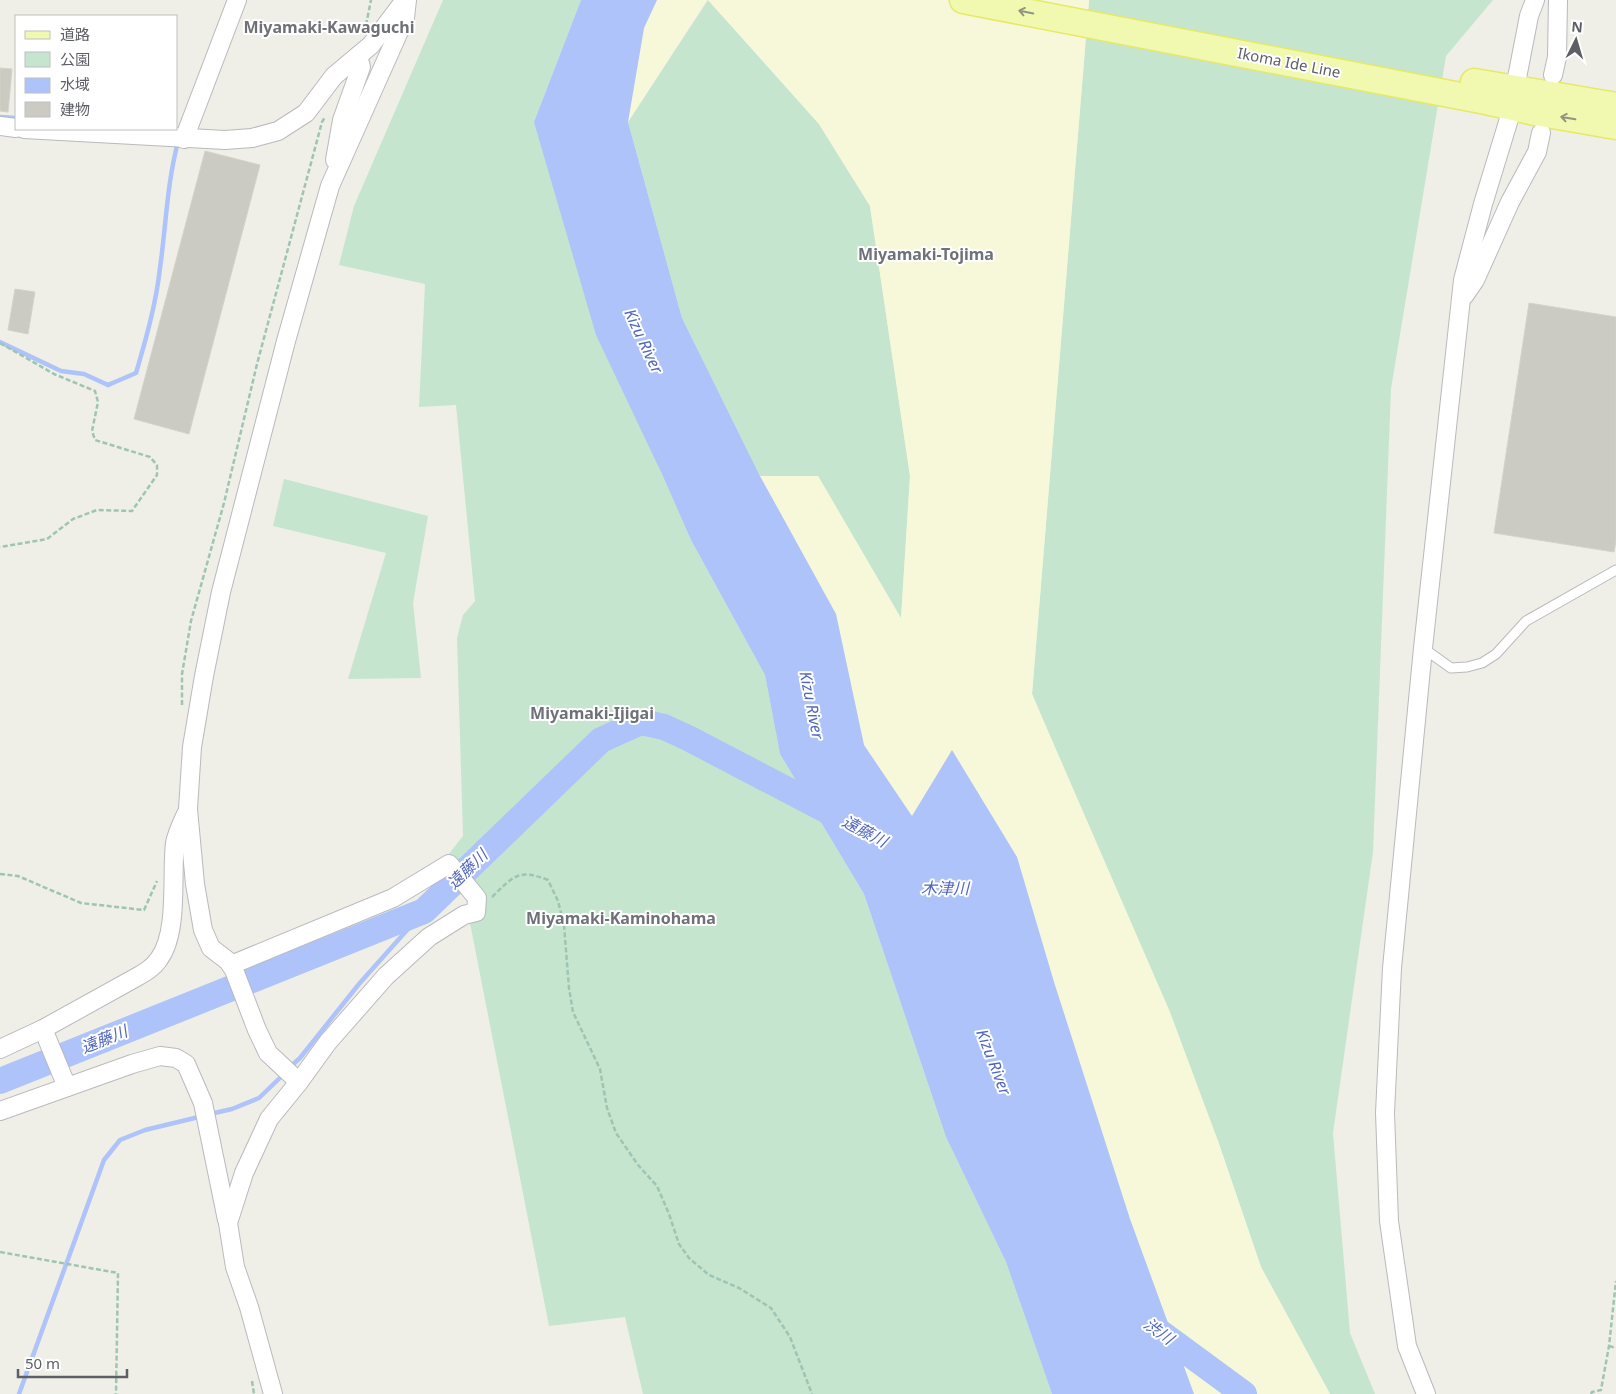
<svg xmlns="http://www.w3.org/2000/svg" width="1616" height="1394" font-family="'Noto Sans','Noto Sans JP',sans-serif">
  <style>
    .green { fill: #c5e5ce }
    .sand { fill: #f7f8d9 }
    .water { fill: #adc3f9 }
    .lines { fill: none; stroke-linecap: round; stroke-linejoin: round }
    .stream { stroke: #adc3f9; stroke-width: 4.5 }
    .river { stroke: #adc3f9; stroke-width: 26 }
    .building { fill: #cbcac3; stroke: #d4d3c5 }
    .service-casing { stroke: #b9b9bf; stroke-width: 11 }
    .minor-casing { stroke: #b9b9bf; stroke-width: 20 }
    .primary-casing { stroke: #e8e867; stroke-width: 29 }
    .path { stroke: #9ec5b4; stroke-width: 2.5; stroke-dasharray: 5 2.5; stroke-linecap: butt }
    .service { stroke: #fff; stroke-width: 9 }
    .minor { stroke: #fff; stroke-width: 18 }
    .primary { stroke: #f1f9b1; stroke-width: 26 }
    .oneway { stroke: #919580 }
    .labels { text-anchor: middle; stroke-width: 4; stroke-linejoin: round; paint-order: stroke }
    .street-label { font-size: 15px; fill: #5e5f66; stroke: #fff }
    .neighbourhood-label { font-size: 16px; font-weight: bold; fill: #6f7178; stroke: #fff }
    .water-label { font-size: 16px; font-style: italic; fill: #5066bc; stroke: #fff }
  </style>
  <rect width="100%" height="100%" fill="#efefe7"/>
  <!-- green -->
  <g class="green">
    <path d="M443,0H581L534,122L661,472L691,540L765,675L780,754L864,894L946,1137L1006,1262L1052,1394H643L625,1317L549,1326L470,923L480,918L484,892L448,855L463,836L457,638L463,615L475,601L456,405L419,407L425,284L339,265L354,206Z"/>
    <path d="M708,0L819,124L870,206L910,476L901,619L818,476H760L682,318L628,122Z"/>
    <path d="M1089,0H1493L1446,56L1391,389L1373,852L1333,1133L1350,1333L1375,1394H1330L1261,1267L1218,1141L1032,694Z"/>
    <path d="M284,479L428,516L413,603L421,678L348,679L386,553L273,526Z"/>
  </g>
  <!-- sand -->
  <g class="sand">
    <path d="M657,0H707L628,122L644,28Z"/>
    <path d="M708,0H1089L1032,694L1170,1012L1218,1141L1261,1267L1330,1394H1194L1130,1219L1054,982L1017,857L952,751L912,817L864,745L836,614L760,476H818L901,618L910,476L870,206L819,124Z"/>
  </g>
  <!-- water -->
  <path class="water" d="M581,0H657L644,28L628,122L682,318L760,476L836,614L864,745L912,816L952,750L1017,857L1054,982L1130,1219L1194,1394H1052L1006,1262L946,1137L864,894L780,754L765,675L691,540L661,472L596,335L534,122Z"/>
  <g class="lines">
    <!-- stream -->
    <g class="stream">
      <path d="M0,117L16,118"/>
      <path d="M0,342L61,371L84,374L108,385L110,384"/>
      <path d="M108,385L136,373C146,339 156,304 160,268C166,226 167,183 178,142"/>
      <path d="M290,1067L300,1058L359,984L424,911"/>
      <path d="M210,1114L232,1109L259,1098L285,1073"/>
      <path d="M19,1394L104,1160L120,1140L145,1130L203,1116"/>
    </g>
    <!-- river -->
    <g class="river">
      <path d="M0,1081L424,911L601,740L641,722L664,727L688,738L841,818"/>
      <path d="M1146,1322L1244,1394"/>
    </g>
  </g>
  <!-- building -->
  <g class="building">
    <path d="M0,68L12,69L8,112L0,111Z"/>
    <path d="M205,151L260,165L189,434L134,419Z"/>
    <path d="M15,289L35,292L28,334L8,330Z"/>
    <path d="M1529,303L1616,317V541L1614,552L1494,533Z"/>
  </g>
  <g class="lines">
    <defs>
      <path id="service" d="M1423,648L1451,668L1467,667L1482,663L1496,654L1526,621L1616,570"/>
      <g id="minor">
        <path d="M1553,75L1557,57L1558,0"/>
        <path d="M0,126L16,128"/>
        <path d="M24,129L225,140L252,138L278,131L306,113L334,76L371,45L405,0"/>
        <path d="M184,139L237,0"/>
        <path d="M335,160L342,120L361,67L358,56"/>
        <path d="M1464,296L1475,280L1510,202L1537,152L1541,133"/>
        <path d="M231,965L393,898L449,864L477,898L476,912L464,915L429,937L386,976L328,1042L299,1082L269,1119L244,1173L228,1223L235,1267L249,1307L273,1394"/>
        <path d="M43,1029L67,1087"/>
        <path d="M0,1049L43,1029L135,978C144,973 153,968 159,959C179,932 171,876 175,843C177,833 182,823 186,814"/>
        <path d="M299,1082L268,1053L257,1030L234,970L228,961L211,948L203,930L195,884L188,809L192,747L204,676L221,592L286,341L330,186L405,18L407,0"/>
        <path d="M0,1111L132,1064L160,1056L176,1058L186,1064L203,1103L227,1220"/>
        <path d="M1426,1394L1407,1346L1389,1221L1385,1113L1392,968L1423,648L1463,280L1483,204L1509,119L1529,16L1535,0"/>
      </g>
      <g id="primary">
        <path d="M963,0L1486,101L1535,112L1616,126"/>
        <path d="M1474,82L1616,106"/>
      </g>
    </defs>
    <!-- service casing -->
    <use href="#service" class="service-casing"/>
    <!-- minor casing -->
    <use href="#minor" class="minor-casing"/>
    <!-- primary casing -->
    <use href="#primary" class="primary-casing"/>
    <!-- path -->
    <g class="path">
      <path d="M366,25L371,0"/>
      <path d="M0,343L54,374L95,391L98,402L92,431L95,440L150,457L157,465V475L132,511L97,510L73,519L47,539L0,547"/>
      <path d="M182,705V674L191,621L224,503L257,364L322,122L325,117"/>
      <path d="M0,874L18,876L81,903L144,910L157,881"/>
      <path d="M492,897C513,877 518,868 548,880L558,901L564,925L569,988L573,1012L600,1069L607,1108L616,1133L638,1165L657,1186L669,1214L679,1244L689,1258L709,1275L739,1288L771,1308L790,1337L812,1394"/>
      <path d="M0,1252L118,1273L116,1394"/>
      <path d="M1609,1346L1616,1348"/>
      <path d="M252,1381L254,1394"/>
      <path d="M1591,1394L1592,1392L1601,1390L1609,1346L1616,1281"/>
    </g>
    <!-- service -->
    <use href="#service" class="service"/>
    <!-- minor -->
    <use href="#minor" class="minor"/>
    <!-- primary -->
    <use href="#primary" class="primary"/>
  </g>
  <!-- one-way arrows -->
  <defs><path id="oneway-shaft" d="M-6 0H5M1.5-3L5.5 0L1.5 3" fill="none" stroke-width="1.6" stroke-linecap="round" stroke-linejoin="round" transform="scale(1.25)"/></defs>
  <g class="oneway">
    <use href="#oneway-shaft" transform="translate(1026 12) rotate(-169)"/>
    <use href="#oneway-shaft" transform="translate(1568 118) rotate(-170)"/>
  </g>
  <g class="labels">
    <!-- street labels -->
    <g class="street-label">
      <text transform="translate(1289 63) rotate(11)" y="5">Ikoma Ide Line</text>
    </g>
    <!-- neighbourhood labels -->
    <g class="neighbourhood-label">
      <text x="329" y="33">Miyamaki-Kawaguchi</text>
      <text x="926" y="260">Miyamaki-Tojima</text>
      <text x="592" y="719">Miyamaki-Ijigai</text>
      <text x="621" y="924">Miyamaki-Kaminohama</text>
    </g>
    <!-- water labels -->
    <g class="water-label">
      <text transform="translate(644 341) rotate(65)" y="6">Kizu River</text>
      <text transform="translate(812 705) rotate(79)" y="6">Kizu River</text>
      <text transform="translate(865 831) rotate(28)" y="6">遠藤川</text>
      <text transform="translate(467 869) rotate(-44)" y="6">遠藤川</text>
      <text x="945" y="894">木津川</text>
      <text transform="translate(104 1039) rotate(-22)" y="6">遠藤川</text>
      <text transform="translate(994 1062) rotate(69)" y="6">Kizu River</text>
      <text transform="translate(1159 1331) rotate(36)" y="6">渋川</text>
    </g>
  </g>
  <!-- legend -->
  <rect x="15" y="15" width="162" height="115" fill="#ffffff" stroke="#bfbfc2"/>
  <rect x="25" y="31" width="25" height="8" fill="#f1f9b1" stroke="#bfbfc2"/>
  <text x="60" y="40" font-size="15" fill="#5e5f66">道路</text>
  <rect x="25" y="52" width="25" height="15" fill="#c5e5ce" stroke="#bfbfc2"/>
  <text x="60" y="65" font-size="15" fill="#5e5f66">公園</text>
  <rect x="25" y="78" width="25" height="15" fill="#adc3f9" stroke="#bfbfc2"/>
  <text x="60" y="90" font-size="15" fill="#5e5f66">水域</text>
  <rect x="25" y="102" width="25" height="15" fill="#cbcac3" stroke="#bfbfc2"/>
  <text x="60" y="115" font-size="15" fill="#5e5f66">建物</text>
  <!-- north arrow -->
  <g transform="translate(1576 40) rotate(5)" stroke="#ffffff" stroke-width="4" paint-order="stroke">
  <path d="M0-4L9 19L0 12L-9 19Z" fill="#5e5f66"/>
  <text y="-8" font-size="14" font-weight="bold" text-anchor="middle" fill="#5e5f66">N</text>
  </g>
  <!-- scale -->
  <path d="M18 1369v8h109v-8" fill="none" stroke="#5e5f66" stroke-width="2.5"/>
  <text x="25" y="1369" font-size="15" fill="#5e5f66" stroke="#ffffff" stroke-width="4" paint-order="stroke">50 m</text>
</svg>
